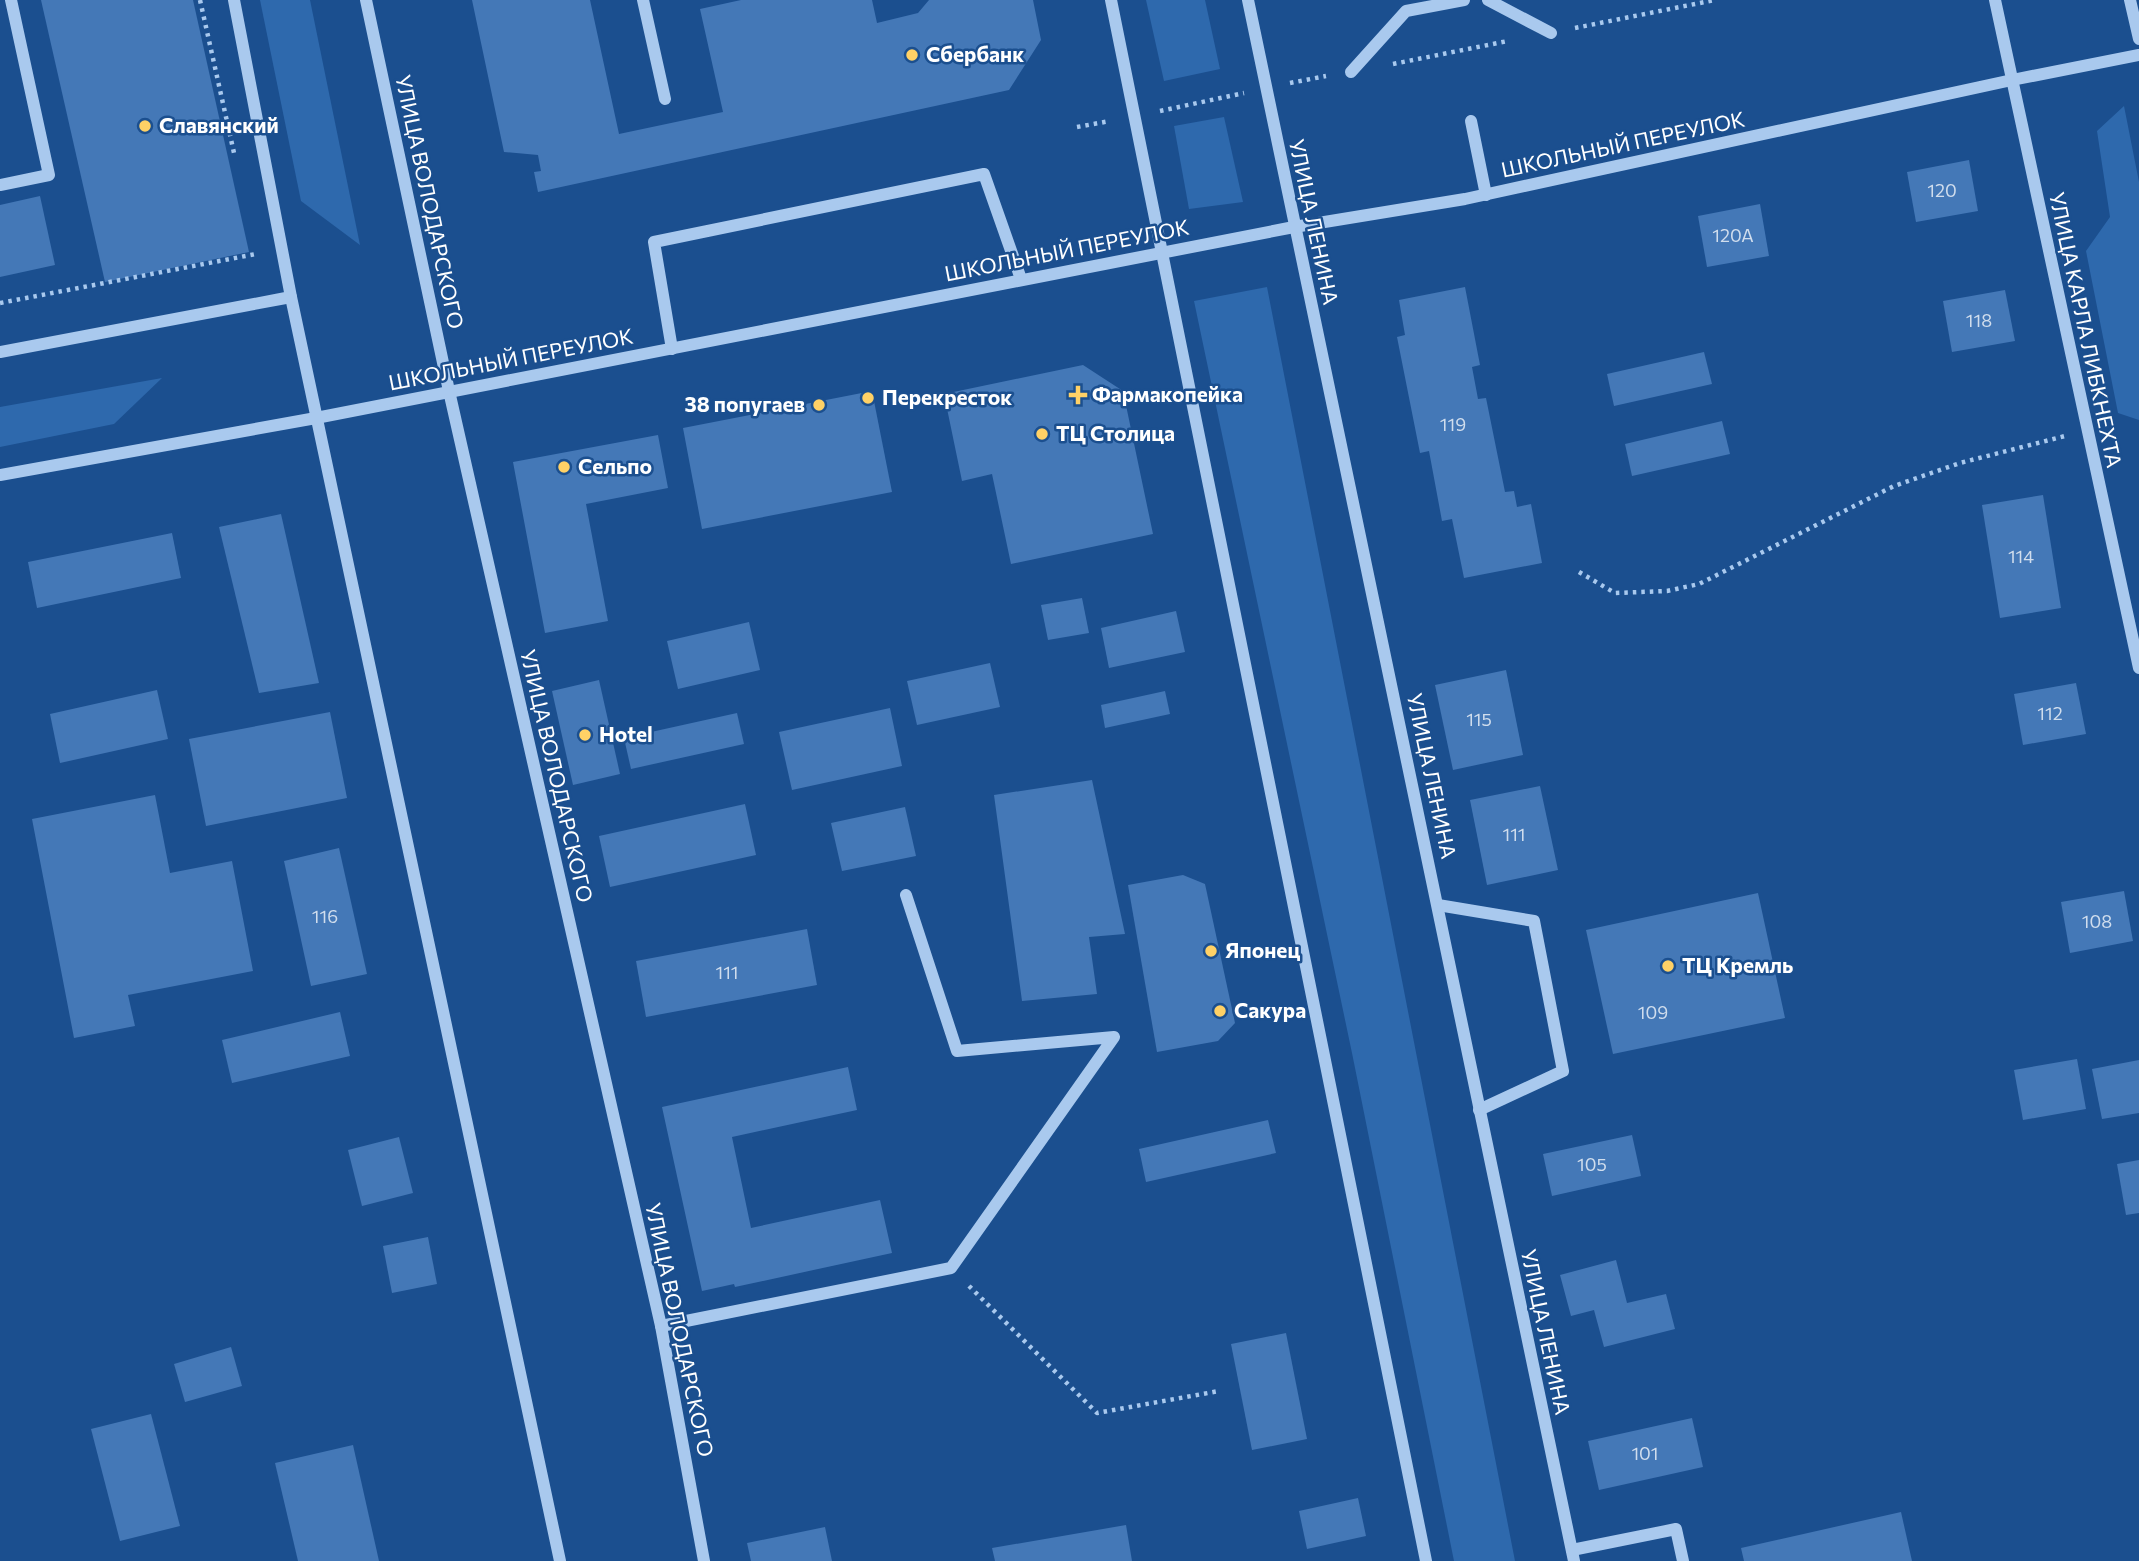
<svg xmlns="http://www.w3.org/2000/svg" width="2139" height="1561" font-family="Commissioner,sans-serif">
  <style>
    .green { fill: #2e69ad }
    .building { fill: #4478b7 }
    .lines { fill: none; stroke-linecap: round; stroke-linejoin: round }
    .path { stroke: #a9c9ee; stroke-width: 4.5; stroke-dasharray: 3.5 5; stroke-linecap: butt }
    .minor { stroke: #a9c9ee; stroke-width: 12 }
    .poi-dot { fill: #ffd166; stroke: #1b4f8f; stroke-width: 2.5 }
    .labels { text-anchor: middle; stroke-width: 5; stroke-linejoin: round; paint-order: stroke }
    .number-label { font-size: 18px; fill: #d0dded }
    .poi-label { font-size: 21px; font-weight: bold; fill: #fff; stroke: #1b4f8f; text-anchor: start }
    .street-label { font-size: 21px; fill: #fff; stroke: #1b4f8f }
  </style>
  <rect width="100%" height="100%" fill="#1b4f8f"/>
  <!-- green -->
  <g class="green">
    <path d="M260,0H310L360,245L301,201Z"/>
    <path d="M1146,0H1205L1220,69L1164,81Z"/>
    <path d="M2124,106L2139,182V420L2118,413L2086,251L2110,217L2097,131Z"/>
    <path d="M1224,117L1243,202L1189,209L1174,126Z"/>
    <path d="M1267,287L1515,1561H1454L1352,1053L1194,301Z"/>
    <path d="M162,378L114,424L0,447V407Z"/>
  </g>
  <!-- building -->
  <g class="building">
    <path d="M41,0H193L249,252L105,282Z"/>
    <path d="M472,0H590L619,134L723,112L700,9L741,0H872L877,23L918,13L929,0H1033L1041,40L1009,90L538,192L534,172L541,171L538,155L504,152Z"/>
    <path d="M1969,160L1978,211L1916,222L1907,172Z"/>
    <path d="M40,196L55,265L0,277V205Z"/>
    <path d="M1760,204L1769,256L1707,267L1698,216Z"/>
    <path d="M1465,287L1480,365L1472,367L1478,399L1486,398L1505,492L1514,491L1517,507L1531,504L1542,563L1464,578L1452,519L1442,521L1429,451L1420,453L1397,337L1405,335L1399,300Z"/>
    <path d="M2005,290L2015,341L1952,352L1943,301Z"/>
    <path d="M1704,352L1712,384L1614,406L1607,374Z"/>
    <path d="M1083,365L1123,391L1153,534L1011,564L992,474L962,481L944,394Z"/>
    <path d="M872,391L892,492L702,529L683,428Z"/>
    <path d="M1722,421L1730,454L1632,476L1625,444Z"/>
    <path d="M658,435L668,488L586,504L608,621L545,633L513,462Z"/>
    <path d="M2043,495L2061,608L2000,618L1982,505Z"/>
    <path d="M281,514L319,683L259,693L219,527Z"/>
    <path d="M172,533L181,578L37,608L28,562Z"/>
    <path d="M1082,598L1089,633L1048,640L1041,605Z"/>
    <path d="M1176,611L1185,652L1109,668L1101,628Z"/>
    <path d="M749,622L760,670L678,689L667,641Z"/>
    <path d="M990,663L1000,707L917,725L907,681Z"/>
    <path d="M1506,670L1523,755L1453,770L1435,685Z"/>
    <path d="M599,680L620,774L573,785L552,691Z"/>
    <path d="M2076,683L2086,734L2023,745L2014,694Z"/>
    <path d="M157,690L168,739L60,763L50,714Z"/>
    <path d="M1165,691L1170,714L1105,728L1101,705Z"/>
    <path d="M890,708L902,766L792,790L779,732Z"/>
    <path d="M330,712L347,798L206,826L189,739Z"/>
    <path d="M737,713L744,744L631,769L624,738Z"/>
    <path d="M1092,780L1125,934L1089,937L1097,994L1022,1001L994,795Z"/>
    <path d="M1540,786L1558,870L1487,885L1470,800Z"/>
    <path d="M155,795L170,873L232,861L253,971L128,995L135,1026L74,1038L32,819Z"/>
    <path d="M745,804L756,855L610,887L599,836Z"/>
    <path d="M905,807L916,856L842,871L831,823Z"/>
    <path d="M339,848L367,974L311,986L284,861Z"/>
    <path d="M1183,875L1205,884L1235,1023L1218,1041L1157,1052L1128,885Z"/>
    <path d="M2124,891L2133,941L2070,953L2061,902Z"/>
    <path d="M1758,893L1785,1018L1613,1054L1586,930Z"/>
    <path d="M807,929L817,985L646,1017L636,961Z"/>
    <path d="M340,1012L350,1056L232,1083L222,1040Z"/>
    <path d="M2077,1059L2086,1109L2023,1120L2014,1070Z"/>
    <path d="M2139,1060V1113L2102,1119L2092,1069Z"/>
    <path d="M848,1067L857,1110L732,1137L751,1228L880,1200L892,1253L735,1287L734,1284L702,1291L662,1107Z"/>
    <path d="M1268,1120L1276,1153L1146,1182L1139,1149Z"/>
    <path d="M1632,1135L1641,1176L1552,1196L1543,1154Z"/>
    <path d="M399,1137L413,1193L362,1206L348,1150Z"/>
    <path d="M2139,1160V1213L2126,1215L2117,1164Z"/>
    <path d="M428,1237L437,1284L392,1293L383,1246Z"/>
    <path d="M1616,1260L1627,1303L1666,1294L1675,1329L1604,1347L1594,1310L1571,1316L1560,1275Z"/>
    <path d="M1286,1333L1307,1439L1252,1450L1231,1344Z"/>
    <path d="M231,1347L242,1386L185,1402L174,1364Z"/>
    <path d="M151,1414L180,1526L120,1541L91,1429Z"/>
    <path d="M1692,1418L1703,1467L1599,1490L1588,1441Z"/>
    <path d="M353,1445L379,1561H298L275,1463Z"/>
    <path d="M1358,1498L1366,1536L1307,1549L1299,1511Z"/>
    <path d="M1901,1512L1912,1561H1744L1741,1548Z"/>
    <path d="M1126,1525L1132,1561H995L992,1548Z"/>
    <path d="M825,1527L832,1561H751L747,1543Z"/>
  </g>
  <g class="lines">
    <!-- path -->
    <g class="path">
      <path d="M200,0L234,153"/>
      <path d="M1575,28L1715,0"/>
      <path d="M1393,64L1508,41"/>
      <path d="M1290,83L1326,76"/>
      <path d="M1160,111L1244,93"/>
      <path d="M1077,127L1110,121"/>
      <path d="M0,303L256,254"/>
      <path d="M1579,572L1615,593L1667,591L1699,584L1894,486L1960,463L2065,436"/>
      <path d="M969,1286L1097,1413L1219,1391"/>
    </g>
    <!-- minor -->
    <g class="minor">
      <path d="M234,0L291,297L560,1561"/>
      <path d="M366,0L449,391L661,1326L704,1561"/>
      <path d="M643,0L665,99"/>
      <path d="M1111,0L1426,1561"/>
      <path d="M1248,0L1574,1561"/>
      <path d="M1488,0L1551,33"/>
      <path d="M1995,0L2139,668"/>
      <path d="M2130,0L2139,39"/>
      <path d="M1351,72L1406,11L1464,0"/>
      <path d="M1471,121L1486,195"/>
      <path d="M0,185L49,175L11,0"/>
      <path d="M672,349L654,242L984,174L1021,279"/>
      <path d="M0,352L291,297"/>
      <path d="M0,475L316,418L1294,227L1465,199L2012,80L2139,55"/>
      <path d="M1438,905L1534,921L1563,1071L1479,1110"/>
      <path d="M661,1326L951,1268L1114,1037L957,1051L906,895"/>
      <path d="M1572,1550L1676,1529L1683,1561"/>
    </g>
  </g>
  <!-- markers -->
  <g class="poi-dot">
    <circle cx="912" cy="55" r="7"/>
    <circle cx="145" cy="126" r="7"/>
    <path d="M1074.5 384.5h7v7h7v7h-7v7h-7v-7h-7v-7h7z"/>
    <circle cx="868" cy="398" r="7"/>
    <circle cx="819" cy="405" r="7"/>
    <circle cx="1042" cy="434" r="7"/>
    <circle cx="564" cy="467" r="7"/>
    <circle cx="585" cy="735" r="7"/>
    <circle cx="1211" cy="951" r="7"/>
    <circle cx="1668" cy="966" r="7"/>
    <circle cx="1220" cy="1011" r="7"/>
  </g>
  <g class="labels">
    <!-- number labels -->
    <g class="number-label">
      <text x="1942" y="197">120</text>
      <text x="1733" y="242">120А</text>
      <text x="1979" y="327">118</text>
      <text x="1453" y="431">119</text>
      <text x="2021" y="563">114</text>
      <text x="2050" y="720">112</text>
      <text x="1479" y="726">115</text>
      <text x="1514" y="841">111</text>
      <text x="325" y="923">116</text>
      <text x="2097" y="928">108</text>
      <text x="727" y="979">111</text>
      <text x="1653" y="1019">109</text>
      <text x="1592" y="1171">105</text>
      <text x="1645" y="1460">101</text>
    </g>
    <!-- poi labels -->
    <g class="poi-label">
      <text x="926" y="62">Сбербанк</text>
      <text x="159" y="133">Славянский</text>
      <text x="1092" y="402">Фармакопейка</text>
      <text x="882" y="405">Перекресток</text>
      <text x="805" y="412" text-anchor="end">38 попугаев</text>
      <text x="1056" y="441">ТЦ Столица</text>
      <text x="578" y="474">Сельпо</text>
      <text x="599" y="742">Hotel</text>
      <text x="1225" y="958">Японец</text>
      <text x="1682" y="973">ТЦ Кремль</text>
      <text x="1234" y="1018">Сакура</text>
    </g>
    <!-- street labels -->
    <g class="street-label">
      <text transform="translate(1623 145) rotate(-12)" y="7">ШКОЛЬНЫЙ ПЕРЕУЛОК</text>
      <text transform="translate(429 202) rotate(78)" y="7">УЛИЦА ВОЛОДАРСКОГО</text>
      <text transform="translate(1313 222) rotate(78)" y="7">УЛИЦА ЛЕНИНА</text>
      <text transform="translate(1067 251) rotate(-11)" y="7">ШКОЛЬНЫЙ ПЕРЕУЛОК</text>
      <text transform="translate(2085 330) rotate(78)" y="7">УЛИЦА КАРЛА ЛИБКНЕХТА</text>
      <text transform="translate(511 360) rotate(-11)" y="7">ШКОЛЬНЫЙ ПЕРЕУЛОК</text>
      <text transform="translate(556 776) rotate(77)" y="7">УЛИЦА ВОЛОДАРСКОГО</text>
      <text transform="translate(1431 776) rotate(78)" y="7">УЛИЦА ЛЕНИНА</text>
      <text transform="translate(679 1330) rotate(78)" y="7">УЛИЦА ВОЛОДАРСКОГО</text>
      <text transform="translate(1545 1332) rotate(78)" y="7">УЛИЦА ЛЕНИНА</text>
    </g>
  </g>
</svg>
